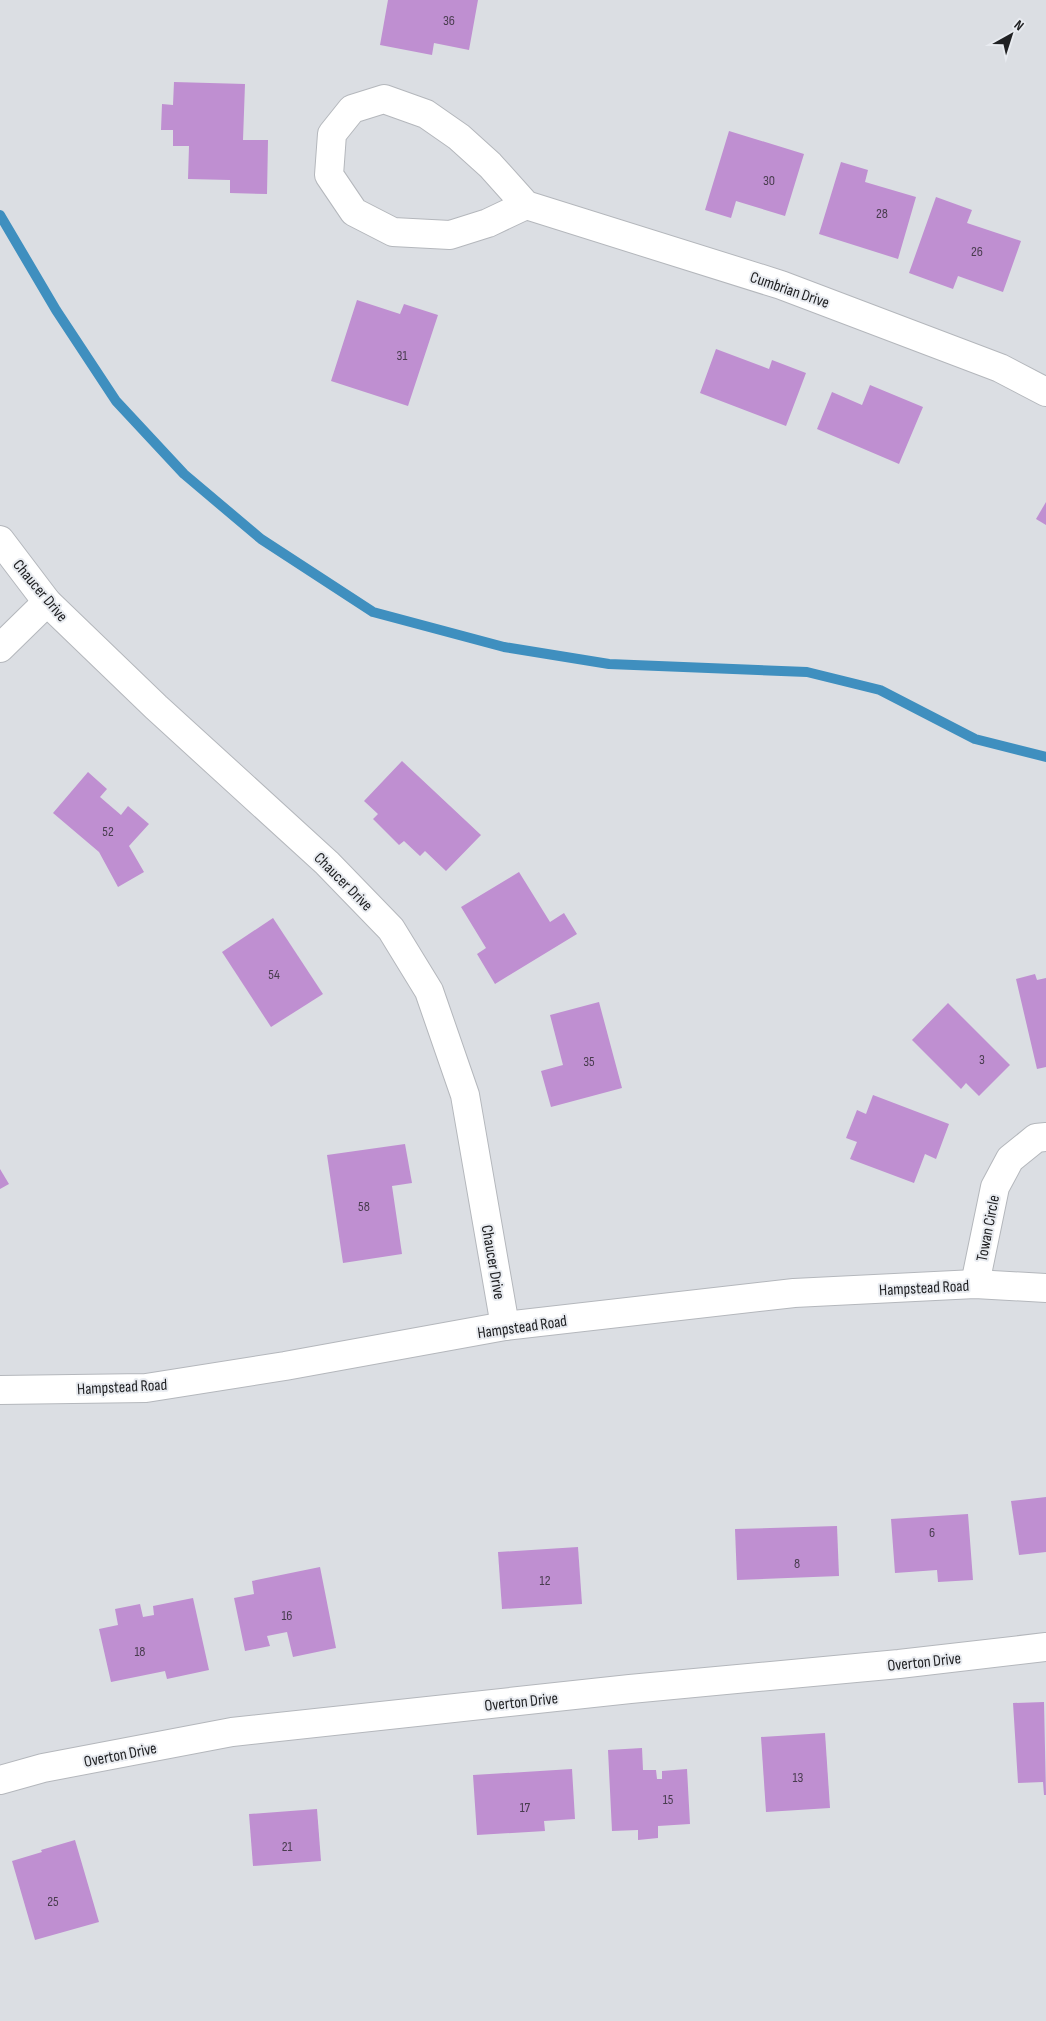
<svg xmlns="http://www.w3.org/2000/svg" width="1046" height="2021" font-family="'Sofia Sans Condensed',sans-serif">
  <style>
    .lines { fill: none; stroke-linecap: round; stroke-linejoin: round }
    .stream { stroke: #3f8fbf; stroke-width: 10 }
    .building { fill: #bf8fd1 }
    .minor-casing { stroke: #b4b7bc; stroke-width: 30 }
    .minor { stroke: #fff; stroke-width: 28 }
    .labels { text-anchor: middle; stroke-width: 4; stroke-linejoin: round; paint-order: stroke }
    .number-label { font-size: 14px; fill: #483c4e }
    .street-label { font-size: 16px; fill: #202123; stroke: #e8ebf0 }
  </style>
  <rect width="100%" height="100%" fill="#dbdee3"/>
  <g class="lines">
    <!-- stream -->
    <path class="stream" d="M0,215L56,310L116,401L184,474L261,539L373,612L504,647L609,664L807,672L880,690L975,739L1046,757"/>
  </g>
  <!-- building -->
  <g class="building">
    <path d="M388,0H478L469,50L434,43L432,55L380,45Z"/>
    <path d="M174,82L245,84L243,140H268L267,194L230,193V180L188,179L189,146H173V130H161L162,104L173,105Z"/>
    <path d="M729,131L804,154L785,216L736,201L731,218L705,210Z"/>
    <path d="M841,162L868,170L865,182L916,197L898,259L819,234Z"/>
    <path d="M936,197L972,210L967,223L1021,241L1003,292L958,276L953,289L909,273Z"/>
    <path d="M357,300L400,314L404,304L438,315L408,406L331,381Z"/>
    <path d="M716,349L769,369L772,360L806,373L786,426L700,393Z"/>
    <path d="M870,385L923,407L899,464L817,429L832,392L862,405Z"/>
    <path d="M1046,502V525L1036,519Z"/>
    <path d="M402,761L481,835L446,871L425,851L420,856L404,841L399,845L373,819L378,814L364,801Z"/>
    <path d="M88,772L107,789L100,797L121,815L128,806L149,824L129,846L144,872L118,887L99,852L53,813Z"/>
    <path d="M519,872L550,922L564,913L577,934L495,984L477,954L486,948L461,907Z"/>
    <path d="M273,918L323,994L271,1027L222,952Z"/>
    <path d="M1035,974L1037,980L1046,978V1067L1037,1069L1016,979Z"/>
    <path d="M599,1002L622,1088L551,1107L541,1071L563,1065L550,1015Z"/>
    <path d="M948,1003L1010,1065L979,1096L966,1083L961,1089L912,1040Z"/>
    <path d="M873,1095L949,1124L936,1159L925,1154L914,1183L850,1159L857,1142L846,1138L857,1110L866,1114Z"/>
    <path d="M405,1144L412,1183L392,1186L402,1254L343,1263L327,1155Z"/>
    <path d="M0,1169L9,1184L0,1189Z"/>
    <path d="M1046,1497V1552L1019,1555L1011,1501Z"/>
    <path d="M968,1514L973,1580L938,1582L937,1570L895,1573L891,1519Z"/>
    <path d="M837,1526L839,1576L737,1580L735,1529Z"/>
    <path d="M578,1547L582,1604L502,1609L498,1552Z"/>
    <path d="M320,1567L336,1648L293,1657L287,1632L267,1636L270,1646L245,1651L234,1598L254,1594L252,1581Z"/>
    <path d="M193,1598L209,1670L167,1679L165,1671L111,1682L99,1629L118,1625L115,1609L140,1604L143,1617L154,1615L153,1606Z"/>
    <path d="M1044,1702L1046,1795H1044L1043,1782L1018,1783L1013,1703Z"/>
    <path d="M825,1733L830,1808L766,1812L761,1737Z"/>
    <path d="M642,1748L643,1770H656L657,1779H662V1771L687,1769L690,1824L658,1826V1838L638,1840V1830L612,1831L608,1750Z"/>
    <path d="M572,1769L575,1819L544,1821L545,1831L477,1835L473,1775Z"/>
    <path d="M317,1809L321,1861L253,1866L249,1814Z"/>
    <path d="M75,1840L99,1922L35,1940L12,1861L42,1852L41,1850Z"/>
  </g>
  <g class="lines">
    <defs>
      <g id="minor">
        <path d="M526,205L488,223L450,235L393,232L354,212L329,175L332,134L352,109L384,99L426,114L459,137L490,165L526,205L781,285L1000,368L1046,392"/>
        <path d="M0,540L47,602L156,707L327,863L391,929L429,991L465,1095L505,1326"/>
        <path d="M0,648L47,602"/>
        <path d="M975,1284L995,1187L1010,1159L1036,1138L1046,1137"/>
        <path d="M0,1390L146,1388L285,1366L505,1326L794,1293L975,1284L1046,1288"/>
        <path d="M0,1780L43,1768L232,1732L630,1689L899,1664L1046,1647"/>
      </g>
    </defs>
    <!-- minor casing -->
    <use href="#minor" class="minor-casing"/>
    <!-- minor -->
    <use href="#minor" class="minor"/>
  </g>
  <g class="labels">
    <!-- number labels -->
    <g class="number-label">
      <text x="449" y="25">36</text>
      <text x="769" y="185">30</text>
      <text x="882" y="218">28</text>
      <text x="977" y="256">26</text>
      <text x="402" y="360">31</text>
      <text x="108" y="836">52</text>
      <text x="274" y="979">54</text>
      <text x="982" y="1064">3</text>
      <text x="589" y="1066">35</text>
      <text x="364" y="1211">58</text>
      <text x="932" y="1537">6</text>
      <text x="797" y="1568">8</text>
      <text x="545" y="1585">12</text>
      <text x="287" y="1620">16</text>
      <text x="140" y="1656">18</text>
      <text x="798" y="1782">13</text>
      <text x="668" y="1804">15</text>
      <text x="525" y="1812">17</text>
      <text x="287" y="1851">21</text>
      <text x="53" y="1906">25</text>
    </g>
    <!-- street labels -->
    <g class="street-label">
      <text transform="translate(790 289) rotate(19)" y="6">Cumbrian Drive</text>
      <text transform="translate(41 590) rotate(50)" y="6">Chaucer Drive</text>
      <text transform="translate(344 881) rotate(45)" y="6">Chaucer Drive</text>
      <text transform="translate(987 1228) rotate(-79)" y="6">Towan Circle</text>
      <text transform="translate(494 1262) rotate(80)" y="6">Chaucer Drive</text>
      <text transform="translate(924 1287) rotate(-3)" y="6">Hampstead Road</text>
      <text transform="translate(522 1326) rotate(-8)" y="6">Hampstead Road</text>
      <text transform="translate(122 1386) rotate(-3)" y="6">Hampstead Road</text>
      <text transform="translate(924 1661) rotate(-6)" y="6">Overton Drive</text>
      <text transform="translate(521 1701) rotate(-6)" y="6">Overton Drive</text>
      <text transform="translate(120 1754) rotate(-11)" y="6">Overton Drive</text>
    </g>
  </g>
  <!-- north arrow -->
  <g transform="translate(1011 35) rotate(39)" stroke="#e8ebf0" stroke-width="4" paint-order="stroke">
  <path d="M0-4L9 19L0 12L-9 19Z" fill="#202123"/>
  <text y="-8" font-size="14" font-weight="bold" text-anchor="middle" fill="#202123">N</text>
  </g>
</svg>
